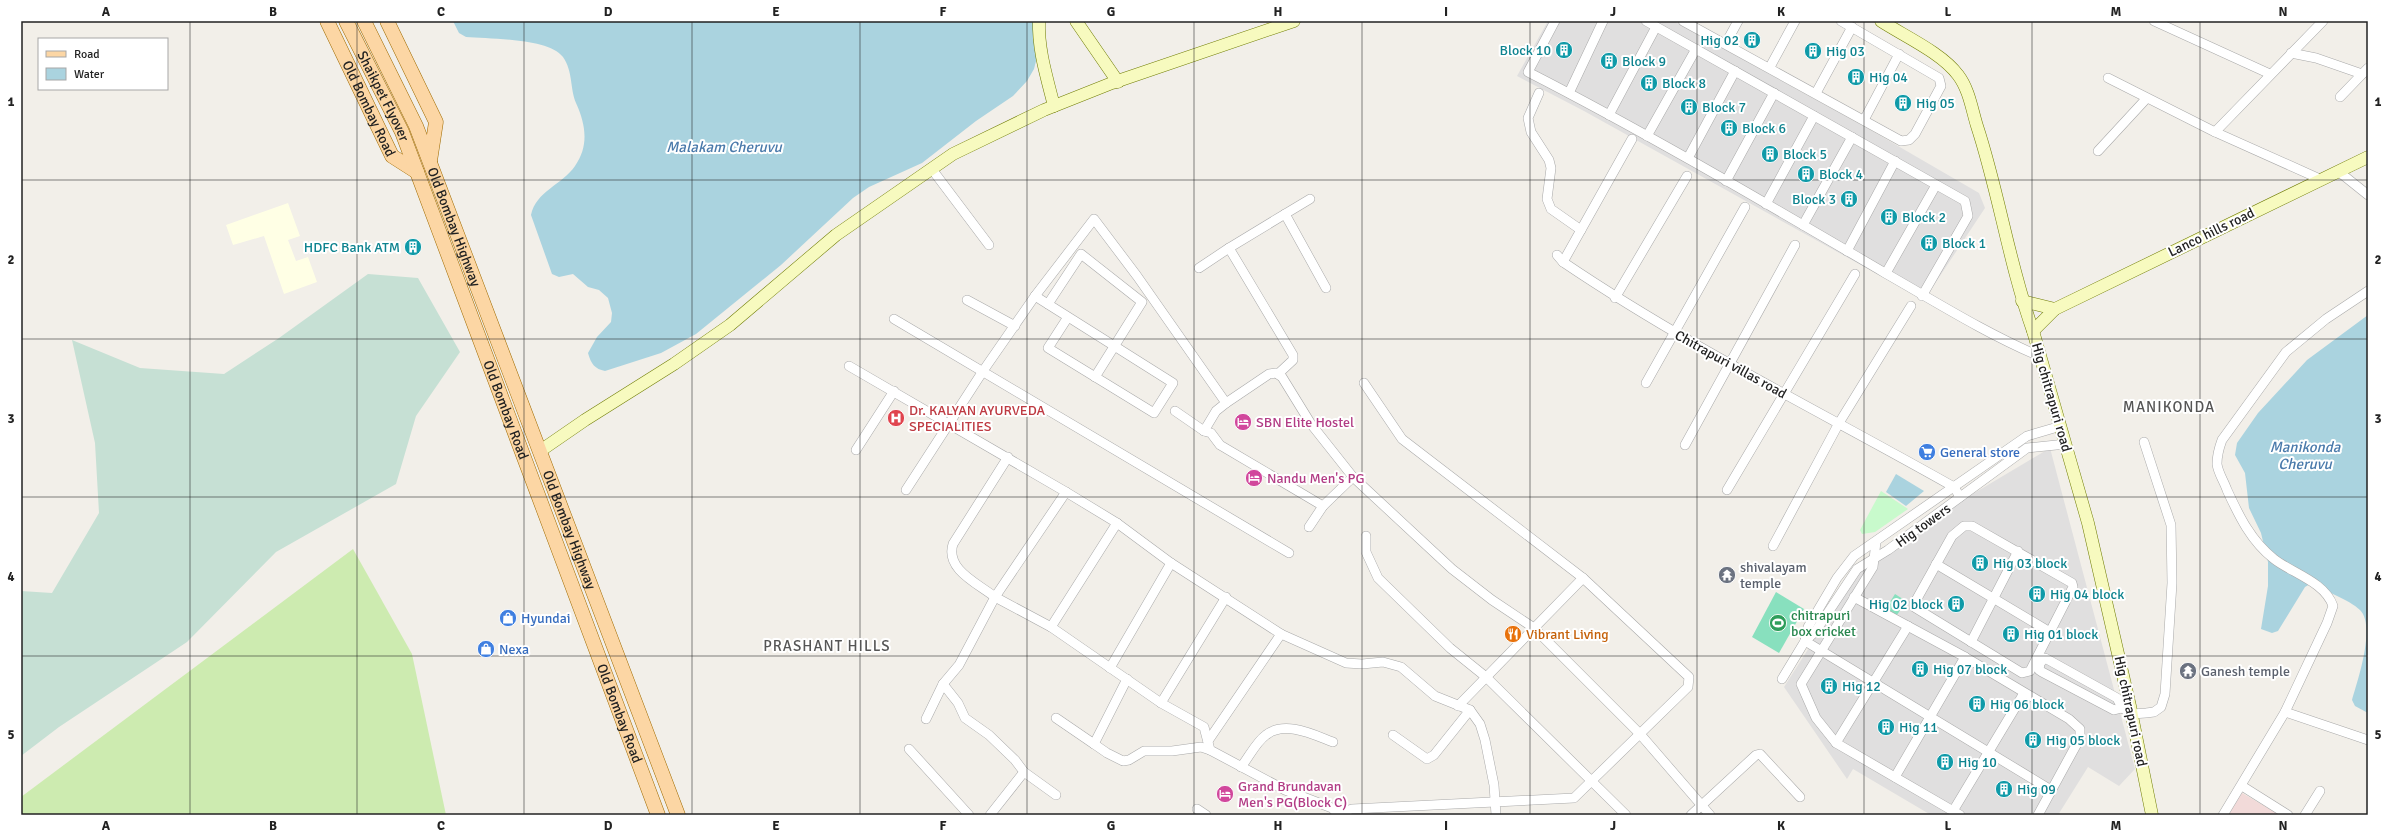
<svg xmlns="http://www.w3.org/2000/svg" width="2389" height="836" font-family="Signika,sans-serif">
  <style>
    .residential { fill: #e0dfdf }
    .commercial { fill: #f2dad9 }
    .education { fill: #ffffe5 }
    .grass { fill: #cdebb0 }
    .wetland { fill: #c6e0d4 }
    .park { fill: #c8facc }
    .pitch { fill: #88e0be }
    .water { fill: #aad3df }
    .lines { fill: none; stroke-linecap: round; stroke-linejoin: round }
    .street-casing { stroke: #a9a9a9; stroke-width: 10 }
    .secondary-casing { stroke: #707d05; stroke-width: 13 }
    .primary-casing { stroke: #a06b00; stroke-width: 15 }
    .street { stroke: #fff; stroke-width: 9 }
    .secondary { stroke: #f7fabf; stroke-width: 12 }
    .primary { stroke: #fcd6a4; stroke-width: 14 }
    .grid { fill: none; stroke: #222; stroke-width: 1; stroke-opacity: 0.55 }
    .labels { text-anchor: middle; stroke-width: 4; stroke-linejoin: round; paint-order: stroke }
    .culture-label { font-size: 14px; fill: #0d838f; stroke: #fff; text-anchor: start }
    .street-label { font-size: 14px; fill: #222; stroke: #fff }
    .health-label { font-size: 14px; fill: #be3a42; stroke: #fff; text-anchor: start }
    .hotel-label { font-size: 14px; fill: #b23c85; stroke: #fff; text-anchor: start }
    .shop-label { font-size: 14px; fill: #366cbe; stroke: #fff; text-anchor: start }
    .worship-label { font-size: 14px; fill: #5b616d; stroke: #fff; text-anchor: start }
    .leisure-label { font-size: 14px; fill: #27864d; stroke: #fff; text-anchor: start }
    .food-label { font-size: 14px; fill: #c56008; stroke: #fff; text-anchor: start }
    .water-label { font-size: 15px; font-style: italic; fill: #4a7aab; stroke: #fff }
    .neighbourhood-label { font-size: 15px; letter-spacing: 1px; fill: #555; stroke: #fff }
    .neatline { fill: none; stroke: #222; stroke-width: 1.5 }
    .grid-label { font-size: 13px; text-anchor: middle; font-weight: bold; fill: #222 }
  </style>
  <rect width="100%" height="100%" fill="#f2efe9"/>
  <!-- residential -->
  <g class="residential">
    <path d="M1548,21H1674L1867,128L1979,193L1985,208L1928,294L2015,342L2012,349L1584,111L1517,76Z"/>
    <path d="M2050,448L2135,769L2119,786L2088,767L2058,815H1931L1853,769L1847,779L1784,687L1863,563L1882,548Z"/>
  </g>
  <!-- commercial -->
  <path class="commercial" d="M2242,793L2280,815H2228Z"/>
  <!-- education -->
  <path class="education" d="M288,203L300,236L288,240L296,261L308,257L317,282L284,294L264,236L233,245L226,225Z"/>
  <!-- grass -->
  <path class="grass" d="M353,549L412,654L446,815H21V797Z"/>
  <!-- wetland -->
  <path class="wetland" d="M368,274L418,278L460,352L416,416L396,484L276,552L187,642L59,727L21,756V591L52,593L99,513L95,443L72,340L140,368L224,374L279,338Z"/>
  <!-- park -->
  <path class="park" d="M1881,491L1908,509L1875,532L1862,534L1860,530Z"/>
  <!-- pitch -->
  <g class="pitch">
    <path d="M1776,592L1804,609L1779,653L1752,637Z"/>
    <path d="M1895,594L1906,601L1897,615L1885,610Z"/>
  </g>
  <!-- water -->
  <g class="water">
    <path d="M453,21H1035L1039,49L1034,69L1027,81L1013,96L976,121L922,163L869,187L853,198L781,265L696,334L661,353L605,371C595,369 591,364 588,353L597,337L611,322L612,313L608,298L599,290L588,287L573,274L559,277L552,274L531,215C536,191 562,185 575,166C589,146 586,125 576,103C570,89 573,71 563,57C548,38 490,39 466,37L459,33Z"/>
    <path d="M2368,315V713L2355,706L2352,700C2358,679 2376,626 2360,610C2350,600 2323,590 2310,584L2305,587L2278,631L2272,633L2261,629L2268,586V562L2261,533L2249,508L2245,473L2235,455L2237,443L2258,413L2307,360Z"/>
    <path d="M1896,474L1924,491L1906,506L1886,492Z"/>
  </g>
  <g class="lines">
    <defs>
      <g id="street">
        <path d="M1555,21L1528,72C1649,134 1767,204 1885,273C1936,302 1985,333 2039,356"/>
        <path d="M1646,21L1965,201L1968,216L1922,296"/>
        <path d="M1683,21L1901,141L1909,140L1915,134L1941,86L1939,78L1841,21"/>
        <path d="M2154,21L2270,74"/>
        <path d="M1726,43L1738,21"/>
        <path d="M2291,53L2316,58L2362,74"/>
        <path d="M1770,67L1795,21"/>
        <path d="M2108,78L2215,132L2320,179"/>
        <path d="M1539,93L1528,118L1531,132L1549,160L1551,168L1547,199L1551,209L1581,230"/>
        <path d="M1569,93L1603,21"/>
        <path d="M1816,93L1852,27"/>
        <path d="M2340,97L2368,68"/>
        <path d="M1609,115L1656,27"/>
        <path d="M1864,120L1899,54"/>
        <path d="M2215,132L2323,21"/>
        <path d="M1647,136L1696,49"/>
        <path d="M2098,151L2146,99"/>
        <path d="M1688,158L1735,71"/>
        <path d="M931,168L989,245"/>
        <path d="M2338,171L2368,195"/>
        <path d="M1726,181L1774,93"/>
        <path d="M1766,204L1814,116"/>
        <path d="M1285,214L1310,199"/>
        <path d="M1803,225L1852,137"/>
        <path d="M1847,251L1895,161"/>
        <path d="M1557,255L1563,262C1687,346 1823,413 1954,487L1960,497"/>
        <path d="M1563,262L1632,139"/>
        <path d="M1199,268L1229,248"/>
        <path d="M1886,273L1936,185"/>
        <path d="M1035,296L1173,383L1154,413L1048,348L1068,317"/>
        <path d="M1615,298L1687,176"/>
        <path d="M967,300L1015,326"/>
        <path d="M1048,304L1081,254L1142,302L1095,377"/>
        <path d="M894,319L1289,553"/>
        <path d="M849,366L1066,492L1117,523L1171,563L1281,634L1346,663L1362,664L1383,662L1401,667L1435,696L1470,710L1480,724L1485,740L1494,785L1496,815"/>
        <path d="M1278,374L1293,360V355L1229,248L1285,214L1326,288"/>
        <path d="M1646,383L1745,207"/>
        <path d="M1175,411L1204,431"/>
        <path d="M1685,445L1795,245"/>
        <path d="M856,450L894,391"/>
        <path d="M1008,457L953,544C945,569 977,583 995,597L1066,492"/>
        <path d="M906,490L983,371L1035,296L1094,219L1137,276L1226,403"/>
        <path d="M1727,490L1855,274"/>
        <path d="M1323,506L1220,445L1211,433L1204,431L1216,411L1226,403L1269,374L1276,373L1282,377L1311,424L1353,477L1452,569L1492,600L1534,628L1640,734L1710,815"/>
        <path d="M1964,526H1972L2072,583L2073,587L2030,671L2022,673L1914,607V604L1952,536Z"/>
        <path d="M1309,527L1323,506L1353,477"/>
        <path d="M1366,536V552L1378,578L1450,648L1486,677L1626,815"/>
        <path d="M1876,542L1873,567L1801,684L1816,718L1836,743L1960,815"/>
        <path d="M1773,546L1839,423L1911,306"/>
        <path d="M1936,564L2050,632"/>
        <path d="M1854,597L1965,657L2069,719L2080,729V738L2038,815"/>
        <path d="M1051,627L1117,523"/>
        <path d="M1805,641L1815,632L1857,569L1888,550L2027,448L2066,444"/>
        <path d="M1805,641L2051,790"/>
        <path d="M1971,642L2018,551"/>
        <path d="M2040,663L2045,658L2117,698L2122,708L2132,714L2146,713L2154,712L2161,707L2165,694L2172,583L2171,525L2144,442"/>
        <path d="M2040,663L2039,670L2042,672L2114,710L2122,708"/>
        <path d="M1110,668L1171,563"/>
        <path d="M1127,679L1094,744L1107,753L1123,761L1129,760L1144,751H1172L1201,747L1210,750"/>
        <path d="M1782,679L1805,641L1808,627L1837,578L1854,556L2027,436L2061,426"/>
        <path d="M943,684L958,703L965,718L989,735L1015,760L1024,772L990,815"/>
        <path d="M1161,703L1226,597"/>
        <path d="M1458,706L1583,578"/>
        <path d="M2285,712L2368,740"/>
        <path d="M1056,718L1094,744"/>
        <path d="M926,719L943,684L959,665L995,597L1051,627L1161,703L1204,727L1210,750L1285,790L1332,808L1339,815"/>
        <path d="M1393,735L1427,759L1434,755L1470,710"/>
        <path d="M1208,741L1281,634"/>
        <path d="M1836,743L1908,626"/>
        <path d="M909,749L969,815"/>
        <path d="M1241,767C1249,757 1256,742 1266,735C1285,720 1314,735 1333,742"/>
        <path d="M1024,772L1056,795"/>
        <path d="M1895,777L1965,657"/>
        <path d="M2242,786L2288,815"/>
        <path d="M1197,809L1206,815"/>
        <path d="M1953,811L2024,693"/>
        <path d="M1338,813L1352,809L1574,798L1688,687L1689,677L1583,578L1402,439L1364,383"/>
        <path d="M1691,815L1756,755L1760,754L1800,797"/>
        <path d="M2223,815L2285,712L2327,623L2333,606C2325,582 2292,573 2274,559C2251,541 2239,516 2227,490C2224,481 2218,473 2217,464C2217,456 2219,448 2222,440L2286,352L2326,319L2368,291"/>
        <path d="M2305,815L2320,791"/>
      </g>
      <g id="secondary">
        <path d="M1039,21C1038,50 1047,78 1054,106"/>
        <path d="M1076,21L1118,82"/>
        <path d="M1881,21C1904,36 1942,53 1958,75C1969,89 1972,110 1977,126C1999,193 2009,264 2033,331L2088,523L2130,706L2152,815"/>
        <path d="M2022,301L2055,309"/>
        <path d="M2033,331L2055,309L2368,157"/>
        <path d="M540,451L585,420L674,364L730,325L836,235L953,154L1044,110L1112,83L1294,21"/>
      </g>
      <g id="primary">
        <path id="s1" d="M327,21L392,156L417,172"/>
        <path id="s2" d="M346,21L402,132L658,815"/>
        <path id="s3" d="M364,21L416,126L678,815"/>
        <path d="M387,21L436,122L430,161"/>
      </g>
    </defs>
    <!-- street casing -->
    <use href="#street" class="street-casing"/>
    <!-- secondary casing -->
    <use href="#secondary" class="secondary-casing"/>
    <!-- primary casing -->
    <use href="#primary" class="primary-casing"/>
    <!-- street -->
    <use href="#street" class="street"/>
    <!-- secondary -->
    <use href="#secondary" class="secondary"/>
    <!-- primary -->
    <use href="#primary" class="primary"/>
  </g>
  <!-- grid -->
  <path class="grid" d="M190,21V815M357,21V815M524,21V815M692,21V815M860,21V815M1027,21V815M1194,21V815M1362,21V815M1530,21V815M1697,21V815M1864,21V815M2032,21V815M2200,21V815M21,180H2368M21,339H2368M21,497H2368M21,656H2368"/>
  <!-- icons -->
  <defs>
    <symbol id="building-disc" viewBox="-11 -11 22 22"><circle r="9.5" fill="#0f9aa8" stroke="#fff"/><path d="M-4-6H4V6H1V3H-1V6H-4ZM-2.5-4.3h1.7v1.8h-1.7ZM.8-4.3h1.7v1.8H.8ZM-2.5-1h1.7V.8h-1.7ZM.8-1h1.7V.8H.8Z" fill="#fff"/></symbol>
    <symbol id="hospital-disc" viewBox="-11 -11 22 22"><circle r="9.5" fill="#e0444e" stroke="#fff"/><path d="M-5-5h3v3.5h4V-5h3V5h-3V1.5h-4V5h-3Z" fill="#fff"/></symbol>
    <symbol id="hotel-disc" viewBox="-11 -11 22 22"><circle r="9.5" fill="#d1479c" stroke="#fff"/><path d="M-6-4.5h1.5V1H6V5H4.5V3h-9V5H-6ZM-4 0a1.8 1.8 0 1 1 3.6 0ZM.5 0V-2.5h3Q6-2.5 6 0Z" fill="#fff"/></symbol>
    <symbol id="supermarket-disc" viewBox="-11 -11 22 22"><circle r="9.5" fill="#3f7fe0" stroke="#fff"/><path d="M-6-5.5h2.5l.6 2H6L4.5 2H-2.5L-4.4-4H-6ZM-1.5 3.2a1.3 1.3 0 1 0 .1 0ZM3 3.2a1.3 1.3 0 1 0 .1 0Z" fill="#fff"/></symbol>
    <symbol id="temple-disc" viewBox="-11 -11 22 22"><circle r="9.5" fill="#6b7280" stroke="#fff"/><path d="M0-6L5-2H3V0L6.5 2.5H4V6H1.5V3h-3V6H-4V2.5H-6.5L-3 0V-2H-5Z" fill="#fff"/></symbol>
    <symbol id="shop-disc" viewBox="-11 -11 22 22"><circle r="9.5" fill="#3f7fe0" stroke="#fff"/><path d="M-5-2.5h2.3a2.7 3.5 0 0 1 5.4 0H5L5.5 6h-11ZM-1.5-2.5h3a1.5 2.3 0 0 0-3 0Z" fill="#fff"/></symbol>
    <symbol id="stadium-disc" viewBox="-11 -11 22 22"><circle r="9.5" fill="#2e9e5b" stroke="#fff"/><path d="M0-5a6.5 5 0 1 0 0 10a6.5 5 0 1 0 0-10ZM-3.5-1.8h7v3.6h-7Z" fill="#fff"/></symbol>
    <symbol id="restaurant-disc" viewBox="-11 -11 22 22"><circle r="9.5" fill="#e8710a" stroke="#fff"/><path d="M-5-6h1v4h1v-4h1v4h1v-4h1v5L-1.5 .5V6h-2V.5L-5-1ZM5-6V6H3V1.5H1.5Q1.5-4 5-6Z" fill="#fff"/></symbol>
  </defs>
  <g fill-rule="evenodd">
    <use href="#building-disc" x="1742" y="30" width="20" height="20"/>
    <use href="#building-disc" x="1554" y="40" width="20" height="20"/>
    <use href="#building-disc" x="1803" y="41" width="20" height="20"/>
    <use href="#building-disc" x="1599" y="51" width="20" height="20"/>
    <use href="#building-disc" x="1846" y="67" width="20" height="20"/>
    <use href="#building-disc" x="1639" y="73" width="20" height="20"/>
    <use href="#building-disc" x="1893" y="93" width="20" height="20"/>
    <use href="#building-disc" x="1679" y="97" width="20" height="20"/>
    <use href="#building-disc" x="1719" y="118" width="20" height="20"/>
    <use href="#building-disc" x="1760" y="144" width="20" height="20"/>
    <use href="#building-disc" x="1796" y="164" width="20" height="20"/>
    <use href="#building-disc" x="1839" y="189" width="20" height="20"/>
    <use href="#building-disc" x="1879" y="207" width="20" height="20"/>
    <use href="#building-disc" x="1919" y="233" width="20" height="20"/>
    <use href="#building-disc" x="403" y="237" width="20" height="20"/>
    <use href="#hospital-disc" x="886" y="408" width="20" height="20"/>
    <use href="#hotel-disc" x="1233" y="412" width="20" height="20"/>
    <use href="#supermarket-disc" x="1917" y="442" width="20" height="20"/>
    <use href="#hotel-disc" x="1244" y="468" width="20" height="20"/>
    <use href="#building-disc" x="1970" y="553" width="20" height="20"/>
    <use href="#temple-disc" x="1717" y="565" width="20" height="20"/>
    <use href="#building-disc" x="2027" y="584" width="20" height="20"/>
    <use href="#building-disc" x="1946" y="594" width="20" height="20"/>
    <use href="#shop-disc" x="498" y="608" width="20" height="20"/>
    <use href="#stadium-disc" x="1768" y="613" width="20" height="20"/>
    <use href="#restaurant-disc" x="1503" y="624" width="20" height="20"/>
    <use href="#building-disc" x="2001" y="624" width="20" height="20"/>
    <use href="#shop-disc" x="476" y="639" width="20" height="20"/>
    <use href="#building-disc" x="1910" y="659" width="20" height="20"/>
    <use href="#temple-disc" x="2178" y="661" width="20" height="20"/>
    <use href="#building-disc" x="1819" y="676" width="20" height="20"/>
    <use href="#building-disc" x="1967" y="694" width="20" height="20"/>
    <use href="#building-disc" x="1876" y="717" width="20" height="20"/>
    <use href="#building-disc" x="2023" y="730" width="20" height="20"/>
    <use href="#building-disc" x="1935" y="752" width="20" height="20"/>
    <use href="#building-disc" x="1994" y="779" width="20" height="20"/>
    <use href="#hotel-disc" x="1215" y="784" width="20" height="20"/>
  </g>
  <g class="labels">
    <!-- culture labels -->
    <g class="culture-label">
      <text x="1739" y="45" text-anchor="end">Hig 02</text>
      <text x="1551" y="55" text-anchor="end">Block 10</text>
      <text x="1826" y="56">Hig 03</text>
      <text x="1622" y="66">Block 9</text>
      <text x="1869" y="82">Hig 04</text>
      <text x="1662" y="88">Block 8</text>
      <text x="1916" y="108">Hig 05</text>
      <text x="1702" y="112">Block 7</text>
      <text x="1742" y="133">Block 6</text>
      <text x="1783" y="159">Block 5</text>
      <text x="1819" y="179">Block 4</text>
      <text x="1836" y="204" text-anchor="end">Block 3</text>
      <text x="1902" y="222">Block 2</text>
      <text x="1942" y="248">Block 1</text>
      <text x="400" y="252" text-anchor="end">HDFC Bank ATM</text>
      <text x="1993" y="568">Hig 03 block</text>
      <text x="2050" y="599">Hig 04 block</text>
      <text x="1943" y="609" text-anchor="end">Hig 02 block</text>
      <text x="2024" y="639">Hig 01 block</text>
      <text x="1933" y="674">Hig 07 block</text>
      <text x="1842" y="691">Hig 12</text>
      <text x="1990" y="709">Hig 06 block</text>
      <text x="1899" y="732">Hig 11</text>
      <text x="2046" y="745">Hig 05 block</text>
      <text x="1958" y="767">Hig 10</text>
      <text x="2017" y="794">Hig 09</text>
    </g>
    <!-- street labels -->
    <g class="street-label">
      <text dy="5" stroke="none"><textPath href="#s2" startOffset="84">Shaikpet Flyover</textPath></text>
      <text dy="5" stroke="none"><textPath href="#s1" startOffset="97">Old Bombay Road</textPath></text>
      <text dy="5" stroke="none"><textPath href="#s3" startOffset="225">Old Bombay Highway</textPath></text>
      <text transform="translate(2211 232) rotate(-26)" y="5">Lanco hills road</text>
      <text transform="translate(1731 364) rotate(29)" y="5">Chitrapuri villas road</text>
      <text transform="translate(2052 397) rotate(74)" y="5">Hig chitrapuri road</text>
      <text dy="5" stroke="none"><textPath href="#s2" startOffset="421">Old Bombay Road</textPath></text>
      <text transform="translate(1923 525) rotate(-36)" y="5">Hig towers</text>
      <text dy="5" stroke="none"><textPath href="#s3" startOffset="549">Old Bombay Highway</textPath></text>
      <text transform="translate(2131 711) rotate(78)" y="5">Hig chitrapuri road</text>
      <text dy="5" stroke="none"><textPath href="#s2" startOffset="745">Old Bombay Road</textPath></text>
    </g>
    <!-- health labels -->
    <g class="health-label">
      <text x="909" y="415">Dr. KALYAN AYURVEDA<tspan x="909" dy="16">SPECIALITIES</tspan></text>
    </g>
    <!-- hotel labels -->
    <g class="hotel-label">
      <text x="1256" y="427">SBN Elite Hostel</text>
      <text x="1267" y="483">Nandu Men's PG</text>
      <text x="1238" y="791">Grand Brundavan<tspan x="1238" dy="16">Men's PG(Block C)</tspan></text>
    </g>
    <!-- shop labels -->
    <g class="shop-label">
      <text x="1940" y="457">General store</text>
      <text x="521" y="623">Hyundai</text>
      <text x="499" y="654">Nexa</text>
    </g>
    <!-- worship labels -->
    <g class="worship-label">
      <text x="1740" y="572">shivalayam<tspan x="1740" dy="16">temple</tspan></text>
      <text x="2201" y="676">Ganesh temple</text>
    </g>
    <!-- leisure labels -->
    <g class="leisure-label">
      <text x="1791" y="620">chitrapuri<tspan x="1791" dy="16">box cricket</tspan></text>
    </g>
    <!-- food labels -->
    <g class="food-label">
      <text x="1526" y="639">Vibrant Living</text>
    </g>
    <!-- water labels -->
    <g class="water-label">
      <text x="724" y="152">Malakam Cheruvu</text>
      <text x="2305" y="452">Manikonda<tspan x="2305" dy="17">Cheruvu</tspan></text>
    </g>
    <!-- neighbourhood labels -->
    <g class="neighbourhood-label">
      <text x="2169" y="412">MANIKONDA</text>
      <text x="827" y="651">PRASHANT HILLS</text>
    </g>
  </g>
  <!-- border -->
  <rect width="2389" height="836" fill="none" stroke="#ffffff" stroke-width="44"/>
  <!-- legend -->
  <rect x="38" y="38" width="130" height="52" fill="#ffffff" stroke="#a7a7a7"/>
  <rect x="46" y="51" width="20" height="6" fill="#fcd6a4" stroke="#a7a7a7"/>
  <text x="74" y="58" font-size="12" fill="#222222">Road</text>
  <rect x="46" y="68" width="20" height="12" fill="#aad3df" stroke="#a7a7a7"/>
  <text x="74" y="78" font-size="12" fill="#222222">Water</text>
  <rect x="22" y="22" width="2345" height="792" class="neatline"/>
  <g class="grid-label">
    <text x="106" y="16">A</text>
    <text x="273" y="16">B</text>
    <text x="441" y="16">C</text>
    <text x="608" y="16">D</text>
    <text x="776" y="16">E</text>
    <text x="943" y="16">F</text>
    <text x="1111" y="16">G</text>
    <text x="1278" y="16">H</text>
    <text x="1446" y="16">I</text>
    <text x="1613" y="16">J</text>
    <text x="1781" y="16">K</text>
    <text x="1948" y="16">L</text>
    <text x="2116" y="16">M</text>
    <text x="2283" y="16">N</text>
    <text x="11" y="106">1</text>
    <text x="2378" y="106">1</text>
    <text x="11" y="264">2</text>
    <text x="2378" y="264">2</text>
    <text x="11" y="423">3</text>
    <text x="2378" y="423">3</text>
    <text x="11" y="581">4</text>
    <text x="2378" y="581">4</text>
    <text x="11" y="739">5</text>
    <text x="2378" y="739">5</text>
    <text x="106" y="830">A</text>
    <text x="273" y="830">B</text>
    <text x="441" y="830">C</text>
    <text x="608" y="830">D</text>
    <text x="776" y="830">E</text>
    <text x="943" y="830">F</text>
    <text x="1111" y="830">G</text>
    <text x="1278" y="830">H</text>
    <text x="1446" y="830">I</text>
    <text x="1613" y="830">J</text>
    <text x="1781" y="830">K</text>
    <text x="1948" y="830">L</text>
    <text x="2116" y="830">M</text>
    <text x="2283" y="830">N</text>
  </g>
</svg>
